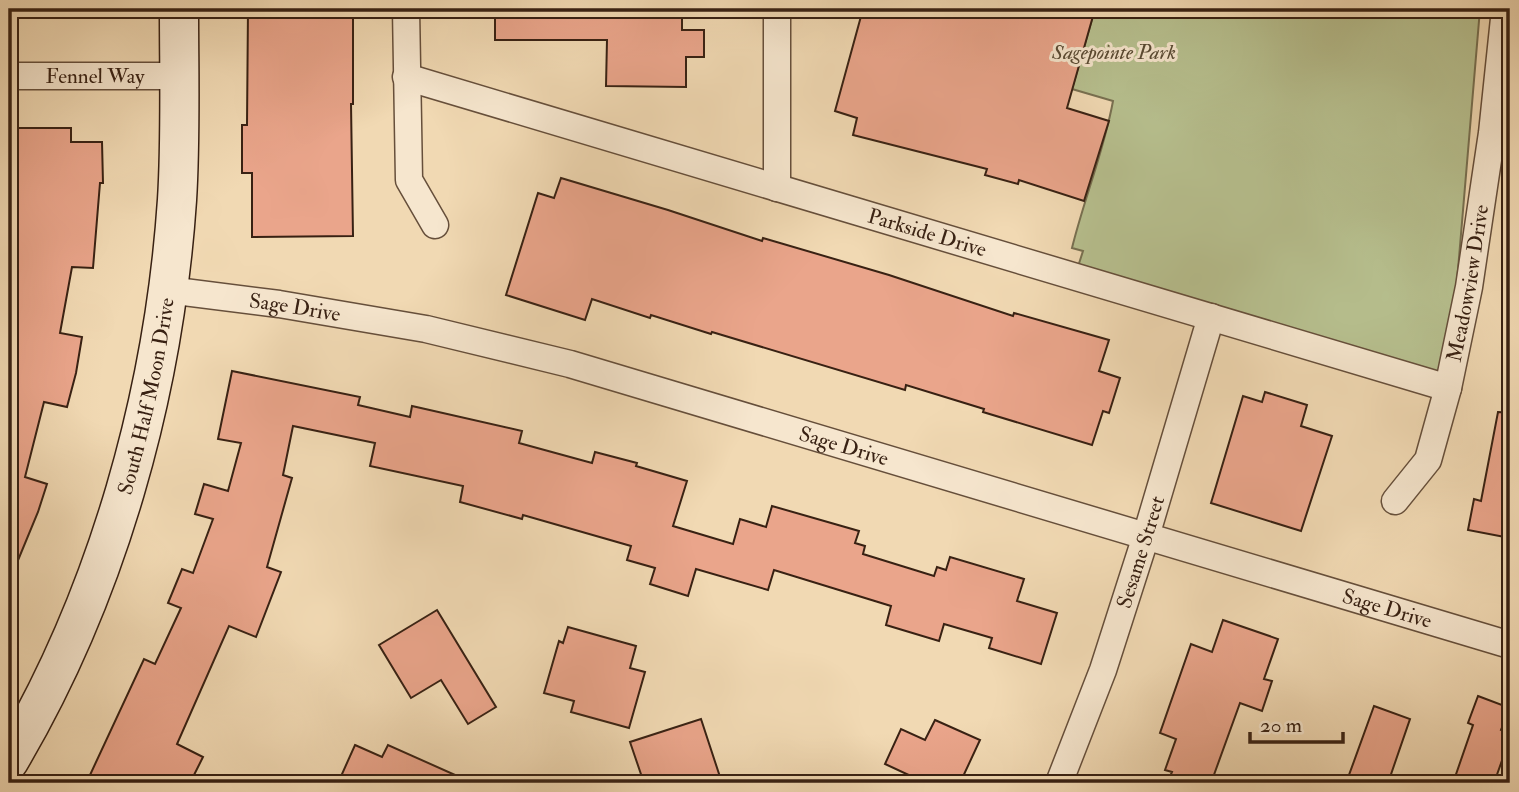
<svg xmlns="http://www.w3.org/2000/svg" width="1519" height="792" font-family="'IM FELL Double Pica',serif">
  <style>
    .green { fill: #b7c08f; stroke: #787051; stroke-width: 2 }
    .building { fill: #eaa58b; stroke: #382113; stroke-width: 2 }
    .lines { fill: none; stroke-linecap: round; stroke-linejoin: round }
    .street-casing { stroke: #664f3b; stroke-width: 29 }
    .secondary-casing { stroke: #382113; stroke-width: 41 }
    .street { stroke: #f6e6ce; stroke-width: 26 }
    .secondary { stroke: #f6e6ce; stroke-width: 38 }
    .labels { text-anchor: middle; stroke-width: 6; stroke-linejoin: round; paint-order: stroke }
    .park-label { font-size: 21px; font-style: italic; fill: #584932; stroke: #f6e6ce }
    .street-label { font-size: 21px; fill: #382113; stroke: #f6e6ce }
  </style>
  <rect width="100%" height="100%" fill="#f1d9b3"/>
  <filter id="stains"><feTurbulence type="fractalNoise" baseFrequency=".00286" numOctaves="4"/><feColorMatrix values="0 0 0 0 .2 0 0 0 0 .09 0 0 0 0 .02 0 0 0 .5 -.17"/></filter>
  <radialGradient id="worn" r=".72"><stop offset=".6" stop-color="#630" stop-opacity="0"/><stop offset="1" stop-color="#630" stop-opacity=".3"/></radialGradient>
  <!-- green -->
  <path class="green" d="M1095,9H1480L1448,388L1075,276L1083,251L1072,248C1084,199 1104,151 1113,101L1072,89Z"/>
  <!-- building -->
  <g class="building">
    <path d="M248,9H353V104H351L353,236L252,237V173H242V125H247Z"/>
    <path d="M495,9H682V30H704V57H686V87L606,86L607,40H495Z"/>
    <path d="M863,9H1095L1067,108L1109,121L1084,201L1019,180L1018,184L985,175L987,169L853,135L857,118L835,111Z"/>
    <path d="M9,128H71V142H102L103,183H100L93,268L72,267L60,333L82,337L76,373L67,407L44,402L25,477L47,484L38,512L9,582Z"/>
    <path d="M561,178L668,210L762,241L763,238L889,275L1013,316L1014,313L1109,340L1099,371L1120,378L1109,413L1103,411L1092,445L983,412L984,409L906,385L905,390L712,332L711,334L651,315L650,318L592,299L585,320L506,295L538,193L554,198Z"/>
    <path d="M232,371L360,397L358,405L410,417L412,406L522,431L519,443L592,463L595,452L637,463L636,466L687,481L673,526L733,544L740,519L766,527L772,506L859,531L855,543L865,546L863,554L934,576L937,567L946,570L950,557L1024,579L1017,601L1057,613L1041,664L989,648L992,638L944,624L939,641L886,625L891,606L774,570L768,590L696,569L688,596L650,584L655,568L627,560L631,546L523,515L522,519L460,502L463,486L370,466L375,443L293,426L283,475L292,478L267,567L281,572L256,637L229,626L177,744L203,757L190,783H107L90,775L144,659L155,664L181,608L168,603L182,569L193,573L213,519L195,514L204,484L228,491L241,443L218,439Z"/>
    <path d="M1265,392L1307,405L1301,426L1332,436L1301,531L1211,503L1243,396L1262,402Z"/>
    <path d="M1498,412L1510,413V538L1468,530L1474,499L1481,501Z"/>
    <path d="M437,610L496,707L468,724L441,680L411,698L379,645Z"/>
    <path d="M1223,620L1278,639L1264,679L1272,681L1262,711L1240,703L1211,783H1167L1172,772L1165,770L1176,739L1160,733L1191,644L1212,652Z"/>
    <path d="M568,627L636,646L630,668L645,672L629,728L571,712L574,701L544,693L559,641L563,643Z"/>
    <path d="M1478,696L1510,708L1501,730L1510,733V738L1494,783H1453L1473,725L1468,723Z"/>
    <path d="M1374,706L1410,719L1388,783H1372L1349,775Z"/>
    <path d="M701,719L722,783H644L630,742Z"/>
    <path d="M935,720L980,740L960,783H908L911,776L885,764L901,729L925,740Z"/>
    <path d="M355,745L382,757L388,745L473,783H338Z"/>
  </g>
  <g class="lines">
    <defs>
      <g id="street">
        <path d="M406,9L409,180L435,225"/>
        <path d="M777,9V188"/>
        <path id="s1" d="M9,76H179"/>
        <path id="s2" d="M406,77L1448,388"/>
        <path id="s3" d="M168,290L279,304L426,329L570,364L1510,645"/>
        <path id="s4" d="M1395,501L1428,460L1448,388L1469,287L1492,133L1505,9"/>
        <path id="s5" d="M1059,783L1103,670L1146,536L1211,317"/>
      </g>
      <g id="secondary">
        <path id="s6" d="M9,761C108,594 164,393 177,200C181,137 179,72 179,9"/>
      </g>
    </defs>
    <!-- street casing -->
    <use href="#street" class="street-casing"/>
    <!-- secondary casing -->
    <use href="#secondary" class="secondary-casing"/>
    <!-- street -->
    <use href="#street" class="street"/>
    <!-- secondary -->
    <use href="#secondary" class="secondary"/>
  </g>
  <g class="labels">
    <!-- park labels -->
    <g class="park-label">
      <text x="1114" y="59">Sagepointe Park</text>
    </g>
    <!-- street labels -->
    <g class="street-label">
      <text dy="7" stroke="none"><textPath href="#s1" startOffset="86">Fennel Way</textPath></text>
      <text dy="7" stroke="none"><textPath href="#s2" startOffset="544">Parkside Drive</textPath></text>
      <text dy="7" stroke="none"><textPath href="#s4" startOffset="234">Meadowview Drive</textPath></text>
      <text dy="7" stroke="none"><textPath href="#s3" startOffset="128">Sage Drive</textPath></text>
      <text dy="7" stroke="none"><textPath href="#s6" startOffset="392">South Half Moon Drive</textPath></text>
      <text dy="7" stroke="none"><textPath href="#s3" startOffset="695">Sage Drive</textPath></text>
      <text dy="7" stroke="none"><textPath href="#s5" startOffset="245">Sesame Street</textPath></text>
      <text dy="7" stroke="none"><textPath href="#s3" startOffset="1262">Sage Drive</textPath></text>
    </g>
  </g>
  <!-- margin -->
  <rect width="1519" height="792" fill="none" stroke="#f1d9b3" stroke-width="35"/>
  <rect x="10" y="10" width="1498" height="771" fill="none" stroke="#382113" stroke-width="3.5"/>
  <rect x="18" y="18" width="1484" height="757" fill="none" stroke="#382113" stroke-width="2"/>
  <!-- scale -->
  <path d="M1250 732v10h93v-10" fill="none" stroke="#382113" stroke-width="3.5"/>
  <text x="1260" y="732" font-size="21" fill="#382113" stroke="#f6e6ce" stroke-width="5" paint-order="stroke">20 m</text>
  <rect width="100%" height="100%" filter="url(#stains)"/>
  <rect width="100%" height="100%" fill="url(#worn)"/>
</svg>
